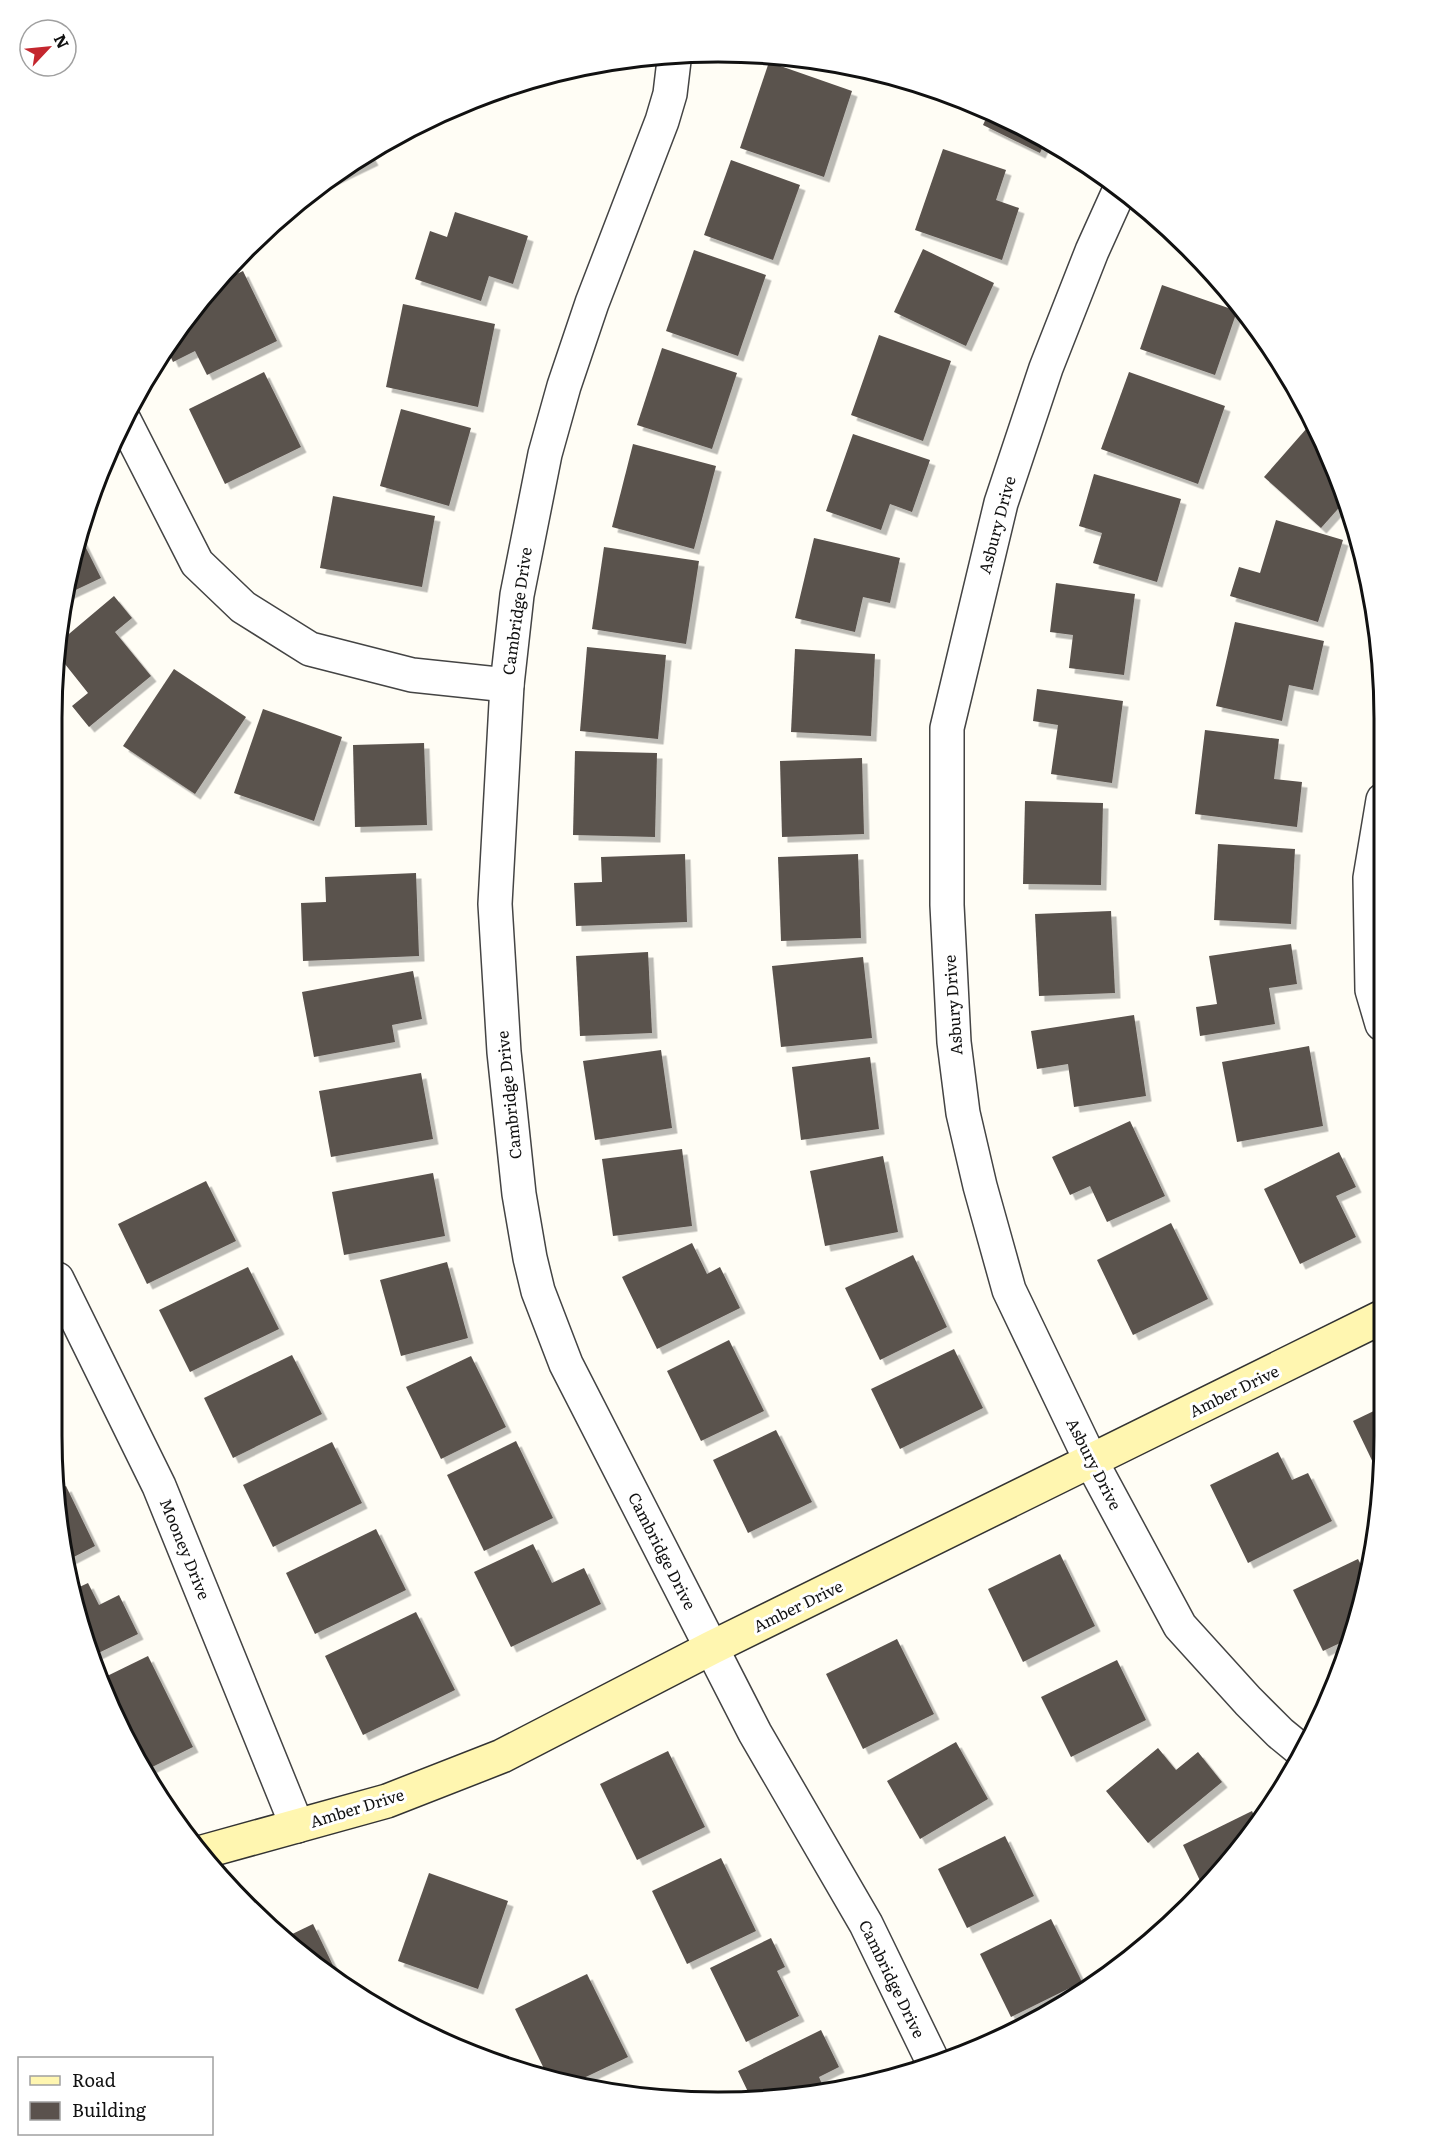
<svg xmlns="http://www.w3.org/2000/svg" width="1436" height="2153" font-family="Literata,serif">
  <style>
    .building { fill: #5a524d; filter: url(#shadow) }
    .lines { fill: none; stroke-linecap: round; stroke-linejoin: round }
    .street-casing { stroke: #444; stroke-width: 36 }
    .secondary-casing { stroke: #333; stroke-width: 36 }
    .street { stroke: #fff; stroke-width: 33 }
    .secondary { stroke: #fff6b0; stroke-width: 33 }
    .labels { text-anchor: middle; stroke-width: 6; stroke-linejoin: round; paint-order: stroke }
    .street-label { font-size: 16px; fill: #111; stroke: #fff }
    .rim { fill: none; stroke: #111; stroke-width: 3 }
  </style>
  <defs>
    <filter id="shadow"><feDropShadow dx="5.5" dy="5.5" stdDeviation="0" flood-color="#0004"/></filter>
  </defs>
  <rect width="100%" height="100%" fill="#fffdf5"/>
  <!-- building -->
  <g class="building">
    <path d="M769,62L852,91L824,177L740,148Z"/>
    <path d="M989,112L1047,138L1040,153L983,125Z"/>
    <path d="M943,149L1006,170L996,200L1019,208L1002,260L915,230Z"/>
    <path d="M369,153L373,160L319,186V185Z"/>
    <path d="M731,160L800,185L773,260L704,235Z"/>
    <path d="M455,212L528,236L513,284L489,276L481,301L415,279L430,231L447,237Z"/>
    <path d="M923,249L994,283L966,346L894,312Z"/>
    <path d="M694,250L766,275L738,356L666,331Z"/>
    <path d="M243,271L277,341L207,375L195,351L173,362L168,351L211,286Z"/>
    <path d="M1162,285L1237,311L1215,375L1140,349Z"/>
    <path d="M403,304L495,324L478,407L386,387Z"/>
    <path d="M879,335L951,361L923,441L851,415Z"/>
    <path d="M662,348L737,373L712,449L637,425Z"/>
    <path d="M264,372L301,447L225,484L189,409Z"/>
    <path d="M1129,372L1225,406L1198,484L1101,449Z"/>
    <path d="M401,409L471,428L449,506L380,486Z"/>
    <path d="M1314,420L1345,501L1321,528L1264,477Z"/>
    <path d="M853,434L930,460L912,512L890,504L881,530L826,511Z"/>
    <path d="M633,444L716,466L694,549L612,527Z"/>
    <path d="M1094,474L1181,499L1157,582L1093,563L1102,533L1079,526Z"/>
    <path d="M333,496L435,516L422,587L320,568Z"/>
    <path d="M1276,520L1343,540L1318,622L1230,596L1239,567L1260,573Z"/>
    <path d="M79,534L101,578L65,595Z"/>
    <path d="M814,538L900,558L890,603L863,597L855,632L795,618Z"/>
    <path d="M604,547L699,561L686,644L592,629Z"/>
    <path d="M1056,583L1135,594L1124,675L1069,668L1073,635L1050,632Z"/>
    <path d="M114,596L132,618L115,632L151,676L89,727L72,706L88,693L57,654V644Z"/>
    <path d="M1235,622L1324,641L1313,690L1289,685L1282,721L1216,706Z"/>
    <path d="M587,647L666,655L658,739L580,731Z"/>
    <path d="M795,649L875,654L871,736L791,732Z"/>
    <path d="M174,669L246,717L195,794L123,746Z"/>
    <path d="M1037,689L1123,701L1112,783L1051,774L1058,725L1033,721Z"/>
    <path d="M263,709L342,737L314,821L234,793Z"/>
    <path d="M1205,730L1279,739L1274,779L1302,782L1297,827L1195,814Z"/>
    <path d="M424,743L427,825L355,827L353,745Z"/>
    <path d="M575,751L657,753L655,837L573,835Z"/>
    <path d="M862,758L864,834L782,837L780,761Z"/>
    <path d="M1025,801L1103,803L1101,885L1023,884Z"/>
    <path d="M1218,844L1295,849L1291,924L1214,920Z"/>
    <path d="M685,854L687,922L576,926L574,883L602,882L601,857Z"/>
    <path d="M858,854L861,938L781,941L778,857Z"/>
    <path d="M416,873L419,956L303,961L301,903L326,902L325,877Z"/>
    <path d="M1111,911L1115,993L1039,996L1035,914Z"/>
    <path d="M1291,944L1297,984L1269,988L1275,1024L1200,1036L1196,1007L1217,1004L1209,956Z"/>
    <path d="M648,952L652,1033L580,1036L576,956Z"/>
    <path d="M863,957L872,1038L781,1047L772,966Z"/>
    <path d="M413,971L422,1019L392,1025L395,1042L314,1057L302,992Z"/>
    <path d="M1134,1015L1146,1096L1074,1107L1068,1064L1037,1069L1031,1031Z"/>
    <path d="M1309,1046L1323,1126L1237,1142L1222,1062Z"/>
    <path d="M661,1050L672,1128L595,1140L583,1061Z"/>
    <path d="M870,1057L879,1129L801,1140L792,1067Z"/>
    <path d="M421,1073L433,1139L331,1157L319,1091Z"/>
    <path d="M1130,1121L1165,1196L1107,1222L1090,1186L1070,1195L1052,1157Z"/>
    <path d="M682,1149L692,1226L613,1236L602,1159Z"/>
    <path d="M1339,1152L1356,1187L1336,1196L1356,1237L1300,1264L1264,1189Z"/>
    <path d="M883,1156L898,1232L825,1246L810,1171Z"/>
    <path d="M433,1173L445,1236L344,1255L332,1192Z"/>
    <path d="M206,1181L236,1241L147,1284L118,1224Z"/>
    <path d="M1171,1223L1208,1299L1133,1335L1097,1260Z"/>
    <path d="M692,1243L707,1274L720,1267L740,1308L657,1349L622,1277Z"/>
    <path d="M913,1255L947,1327L880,1360L845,1288Z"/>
    <path d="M447,1262L468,1338L401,1356L380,1280Z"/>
    <path d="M248,1267L279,1329L190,1372L159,1310Z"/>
    <path d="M729,1340L764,1411L701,1441L667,1371Z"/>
    <path d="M954,1349L983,1408L900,1449L871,1389Z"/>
    <path d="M292,1355L322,1414L233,1458L204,1398Z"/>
    <path d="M471,1356L506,1427L441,1459L406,1387Z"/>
    <path d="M1380,1408V1462L1379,1475L1353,1421Z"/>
    <path d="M776,1430L812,1502L748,1533L713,1460Z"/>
    <path d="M516,1441L553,1518L484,1551L447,1475Z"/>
    <path d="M332,1442L362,1503L273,1547L243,1485Z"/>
    <path d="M1278,1452L1292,1480L1308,1473L1332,1521L1248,1563L1210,1485Z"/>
    <path d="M66,1486L95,1546L66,1561L57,1522V1490Z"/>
    <path d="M376,1529L406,1590L315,1634L286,1573Z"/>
    <path d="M533,1544L552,1583L584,1568L601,1604L511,1647L474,1572Z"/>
    <path d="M1060,1554L1095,1626L1023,1662L988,1589Z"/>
    <path d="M1358,1559L1367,1576L1353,1637L1323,1651L1293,1590Z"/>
    <path d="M88,1583L99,1605L119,1595L138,1634L90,1657L86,1649L73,1590Z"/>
    <path d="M416,1612L455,1690L363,1735L325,1656Z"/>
    <path d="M897,1639L934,1714L863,1749L826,1674Z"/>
    <path d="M148,1656L193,1747L146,1770L101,1679Z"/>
    <path d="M1117,1660L1146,1720L1071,1757L1041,1697Z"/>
    <path d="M956,1742L988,1799L920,1839L887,1781Z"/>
    <path d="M1158,1748L1176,1770L1198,1752L1222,1782L1148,1843L1106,1791Z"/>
    <path d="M668,1751L705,1827L637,1860L600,1784Z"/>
    <path d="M1252,1811L1256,1820L1219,1875L1204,1889L1183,1845Z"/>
    <path d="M1005,1836L1034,1896L967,1928L938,1869Z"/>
    <path d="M721,1858L756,1931L687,1964L652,1891Z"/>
    <path d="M429,1873L508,1901L478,1989L398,1961Z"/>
    <path d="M1051,1919L1082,1982L1011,2017L980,1954Z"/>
    <path d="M313,1924L340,1980L312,1964L284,1938Z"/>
    <path d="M771,1938L785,1967L777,1971L799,2016L746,2042L710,1968Z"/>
    <path d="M587,1974L628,2057L571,2084L548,2077L515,2009Z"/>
    <path d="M821,2030L839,2067L819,2077L825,2091L750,2096L738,2071Z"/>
    <path d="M639,2086L644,2097L622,2094Z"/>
  </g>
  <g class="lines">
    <defs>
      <g id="street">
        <path d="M675,52L670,94L662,121L592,303L564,386L545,454L517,595L507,685L495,904L504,1052L519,1194L530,1258L538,1291L566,1364L755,1733L866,1924L935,2066"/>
        <path d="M1120,189L1092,251L1046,368L1001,503L947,728V905L954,1042L963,1113L980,1186L1009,1290L1091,1461L1180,1626L1248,1701L1280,1733L1302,1751"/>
        <path d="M123,418L197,563L243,607L310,649L412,675L507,685"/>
        <path d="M1382,1024L1372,990L1370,878L1383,800"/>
        <path d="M57,1279L159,1486L297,1826"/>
      </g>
      <path id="secondary" d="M199,1853L387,1801L502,1756L711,1648L1380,1318"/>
    </defs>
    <!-- street casing -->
    <use href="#street" class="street-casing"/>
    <!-- secondary casing -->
    <use href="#secondary" class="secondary-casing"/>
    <!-- street -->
    <use href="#street" class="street"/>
    <!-- secondary -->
    <use href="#secondary" class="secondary"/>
  </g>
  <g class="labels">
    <!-- street labels -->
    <g class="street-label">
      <text transform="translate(997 525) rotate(-75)" y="6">Asbury Drive</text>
      <text transform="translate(517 611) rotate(-82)" y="6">Cambridge Drive</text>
      <text transform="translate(953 1005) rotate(-94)" y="6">Asbury Drive</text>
      <text transform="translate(509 1095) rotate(-96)" y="6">Cambridge Drive</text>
      <text transform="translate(1234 1391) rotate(-26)" y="6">Amber Drive</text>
      <text transform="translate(1094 1464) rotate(63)" y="6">Asbury Drive</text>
      <text transform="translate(185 1549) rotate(68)" y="6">Mooney Drive</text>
      <text transform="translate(662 1551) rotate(63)" y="6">Cambridge Drive</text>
      <text transform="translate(798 1606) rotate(-26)" y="6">Amber Drive</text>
      <text transform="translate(357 1808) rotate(-17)" y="6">Amber Drive</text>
      <text transform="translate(892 1979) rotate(64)" y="6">Cambridge Drive</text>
    </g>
  </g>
  <!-- crop -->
  <path d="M0 0H1436V2153H0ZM718 62H718A656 656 0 0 1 1374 718V1436A656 656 0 0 1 718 2092H718A656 656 0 0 1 62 1436V718A656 656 0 0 1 718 62Z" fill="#fff" fill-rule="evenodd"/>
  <path class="rim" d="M718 62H718A656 656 0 0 1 1374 718V1436A656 656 0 0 1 718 2092H718A656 656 0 0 1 62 1436V718A656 656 0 0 1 718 62Z"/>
  <!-- legend -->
  <rect x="18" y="2057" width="195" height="78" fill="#ffffff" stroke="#a0a0a0" stroke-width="1.5"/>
  <rect x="30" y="2076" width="30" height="9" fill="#fff6b0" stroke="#a0a0a0" stroke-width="1.5"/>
  <text x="72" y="2087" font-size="18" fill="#111111">Road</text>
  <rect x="30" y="2102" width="30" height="18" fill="#5a524d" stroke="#a0a0a0" stroke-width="1.5"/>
  <text x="72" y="2117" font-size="18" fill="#111111">Building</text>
  <!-- north arrow -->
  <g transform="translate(48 48) rotate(64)"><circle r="28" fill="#ffffff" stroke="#a0a0a0" stroke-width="1.5"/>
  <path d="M0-4.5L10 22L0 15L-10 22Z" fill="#c4262e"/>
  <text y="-9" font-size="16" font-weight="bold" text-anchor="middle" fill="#111111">N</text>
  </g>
</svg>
